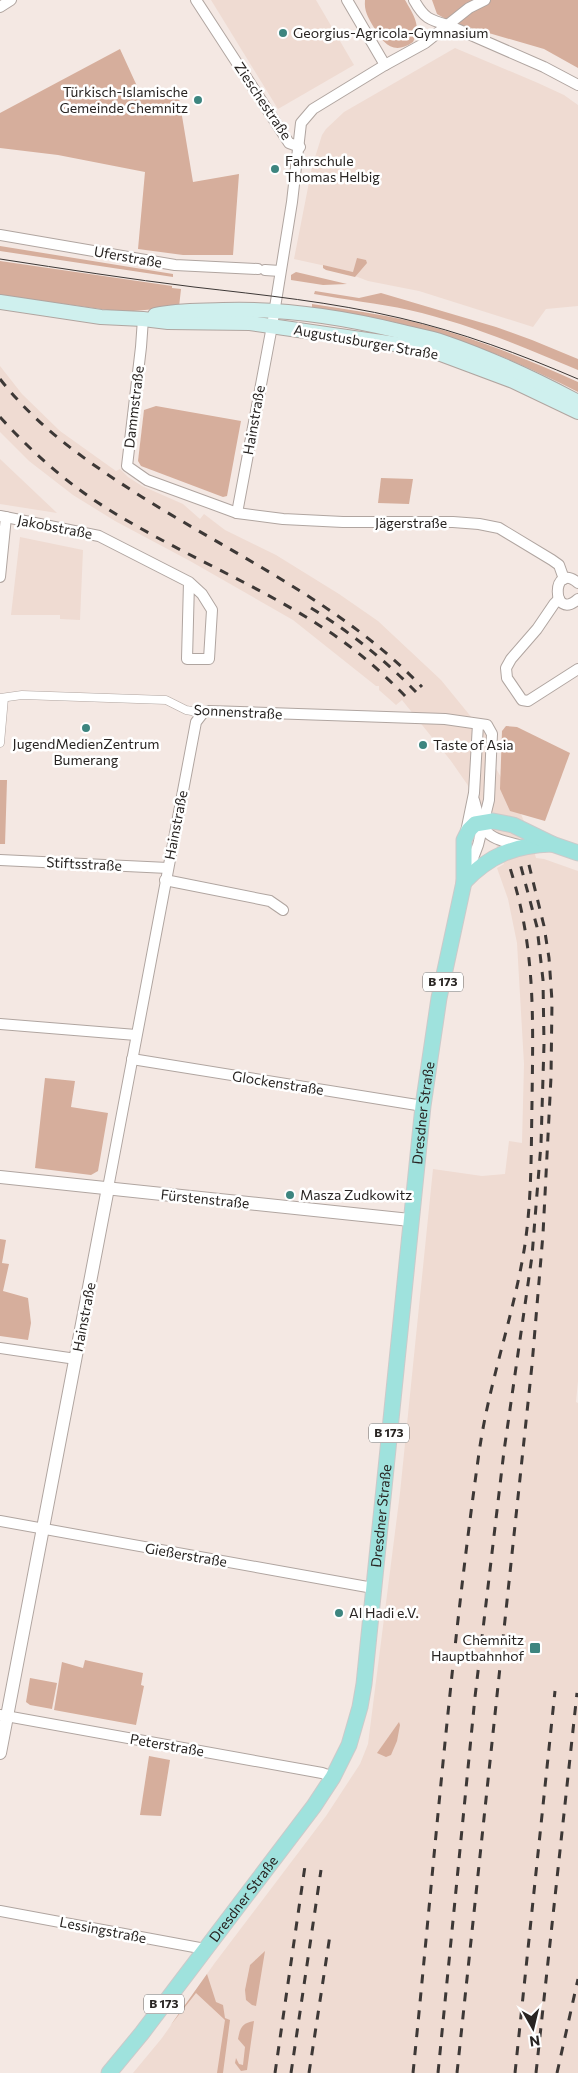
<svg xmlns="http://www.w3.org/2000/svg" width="578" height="2073" font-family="Commissioner,sans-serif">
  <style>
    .built { fill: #efdbd2 }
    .green { fill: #d6ae9c }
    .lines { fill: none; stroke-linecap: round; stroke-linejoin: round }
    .pedestrian-casing { stroke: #b0a5a0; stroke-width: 9 }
    .minor-casing { stroke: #b0a5a0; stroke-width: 12 }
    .tertiary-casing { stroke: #b0a5a0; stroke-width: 14 }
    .secondary-casing { stroke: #b0a5a0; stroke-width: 16 }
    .primary-casing { stroke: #cbcaca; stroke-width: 17 }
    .pedestrian { stroke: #fff; stroke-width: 8 }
    .minor { stroke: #fff; stroke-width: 10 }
    .tertiary { stroke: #fff; stroke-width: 12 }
    .secondary { stroke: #cff0ee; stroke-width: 14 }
    .primary { stroke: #9fe2dd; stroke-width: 15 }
    .tram { stroke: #3d3836; stroke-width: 1 }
    .rail { stroke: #3d3836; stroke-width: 3; stroke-dasharray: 9 9; stroke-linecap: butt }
    .poi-dot { fill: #3d857f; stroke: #fff; stroke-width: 2 }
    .labels { text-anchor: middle; stroke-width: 5; stroke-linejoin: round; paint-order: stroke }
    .shield { fill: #fff; stroke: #686664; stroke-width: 1 }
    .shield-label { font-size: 12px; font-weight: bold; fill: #282422 }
    .poi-label { font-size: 14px; fill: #282422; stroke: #fff; text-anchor: start }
    .street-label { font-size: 14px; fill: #282422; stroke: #fff }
  </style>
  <rect width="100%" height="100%" fill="#f4e8e3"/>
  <!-- built -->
  <g class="built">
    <path d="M211,0H316L354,65L278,109Z"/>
    <path d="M455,48L538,83L564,95L578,105V306L546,309L533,327L419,291L368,281L355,276L353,272L294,259L312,167L322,135L326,129L344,112Z"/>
    <path d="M0,366L22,394L60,431L116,471L120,469L128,477L142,486L183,504L200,519L204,514L225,530L276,555L339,594L378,621L441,680L490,740L482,745L517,804L531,839L536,858L544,859L578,871V1381L576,1402L578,1403V2073H133L162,2038L214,1964L326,1816L360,1764L368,1744L400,1493L433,1169L482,1176L505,1174L509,1141L522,1143L524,1064L517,943L508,899L497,868L504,864L490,830L467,784L451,761L402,700L396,705L379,690V686H376L293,620L190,561L115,521L73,495L29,461L0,432Z"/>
    <path d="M0,459L57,513L0,504Z"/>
    <path d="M20,537L83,550L80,620L60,619V615H11Z"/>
  </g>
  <!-- green -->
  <g class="green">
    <path d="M365,0H405C413,14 422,26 413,42C393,56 383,43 373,26C368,17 364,11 365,0Z"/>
    <path d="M432,0H578V68L544,49L451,22L437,14Z"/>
    <path d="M120,49L142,97L178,92L193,182L239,174L233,255H183L138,249L145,172L58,155L0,148V113Z"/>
    <path d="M0,246L173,274V277L0,251Z"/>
    <path d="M357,258L366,260L367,263L355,277L326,270L323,268V265L353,272Z"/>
    <path d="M0,261L172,286V288L181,289L179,307L122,312L0,295Z"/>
    <path d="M296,272L347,284L323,285L291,280V275Z"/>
    <path d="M315,291L359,298L381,293L496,327L532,340L578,359V370C523,347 467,323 409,310C378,303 345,300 314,294Z"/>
    <path d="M312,304C345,309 378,314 410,321C468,335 524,358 578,382V392C489,346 411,320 312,308Z"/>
    <path d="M156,406L241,421L227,496L223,497L141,466L138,461L144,410Z"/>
    <path d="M381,478L413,479L409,504L378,503Z"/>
    <path d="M506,726L517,727L570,753L545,821L510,811L500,789L502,731Z"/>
    <path d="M0,780H7L5,844H0Z"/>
    <path d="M45,1078L75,1081L71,1107L108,1113L98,1171L91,1175L35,1168Z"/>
    <path d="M0,1239L6,1240L2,1263L9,1264L3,1291L28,1298L31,1323L28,1340L0,1336Z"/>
    <path d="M85,1660L143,1673L141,1685L144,1686L136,1725L54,1710L62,1662L83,1668Z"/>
    <path d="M30,1678L57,1683L52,1709L30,1705L26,1702Z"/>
    <path d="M399,1722L400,1725L397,1741L391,1755L386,1757L377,1753Z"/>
    <path d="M149,1756L170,1760L161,1816L140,1815Z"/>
    <path d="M265,1951L256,2006L252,2005L246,2000L245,1990L250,1965Z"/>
    <path d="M207,1974L216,2002L223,2005L225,2018L230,2020L223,2073H217L225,2020L196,1993L170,2026Z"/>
    <path d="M254,2021L247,2070L241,2071L235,2063L236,2058L239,2064L243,2065L245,2047L238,2039C240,2028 242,2023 254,2021Z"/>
  </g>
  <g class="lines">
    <defs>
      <g id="pedestrian">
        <path d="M0,698L22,695L166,700L186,710L203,713"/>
        <path d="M0,743L4,698"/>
      </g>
      <g id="minor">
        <path d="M196,0L289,143L300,147"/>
        <path d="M347,0L385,65"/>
        <path d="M414,0C424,18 429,20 448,25L544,67L578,85"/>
        <path d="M0,7L11,0"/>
        <path d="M0,235L175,265L258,269"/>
        <path d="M265,270L280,271"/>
        <path d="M143,319L141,347L127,466L147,480L237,513L283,519L343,522H453L479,524L499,528L552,560L559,565L564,579"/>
        <path d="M237,513L272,326L292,202L301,123L313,109L385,65L425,43L469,8L485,0"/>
        <path d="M0,516L99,536L189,582L202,594L212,610L209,659H187L189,582"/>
        <path d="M0,577L6,517"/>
        <path d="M578,583C551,560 551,623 578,599"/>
        <path d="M559,599L554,604L537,629L511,659L506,668L507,678L522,700L528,701L578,669"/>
        <path d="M474,800C484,837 486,837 523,846"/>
        <path d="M466,832L474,793L478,724"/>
        <path d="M0,860L168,868"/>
        <path d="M165,880L270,901L283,910"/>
        <path d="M0,1024L136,1035"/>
        <path d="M132,1059L423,1106"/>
        <path d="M108,1188L196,722L203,713L208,711L445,719L487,725L492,734L489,800L478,845L467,874"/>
        <path d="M0,1348L76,1359"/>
        <path d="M0,1521L373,1588"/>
        <path d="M0,1715L322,1773L333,1777"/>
        <path d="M0,1911L205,1949"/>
      </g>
      <g id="tertiary">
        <path d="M0,1177L410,1220"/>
        <path d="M0,1753L108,1188"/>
      </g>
      <g id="secondary">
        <path d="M0,302L101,317L143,319L168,322L250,323L409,346L438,353L513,381L578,412"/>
        <path d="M155,315C178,310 200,311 223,310C282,308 342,317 399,331C414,335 429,337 443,342C490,358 535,379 578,402"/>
      </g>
      <g id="primary">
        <path d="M464,882C490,855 515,845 552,844"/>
        <path id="s1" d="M109,2073L142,2033L314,1806L333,1777L349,1745L360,1707L364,1684L423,1106L439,998L464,882V840L469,830L475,824L493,821L513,825L552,844L578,853"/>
      </g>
    </defs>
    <!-- pedestrian casing -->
    <use href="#pedestrian" class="pedestrian-casing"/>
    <!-- minor casing -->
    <use href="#minor" class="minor-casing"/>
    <!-- tertiary casing -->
    <use href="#tertiary" class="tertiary-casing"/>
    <!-- secondary casing -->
    <use href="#secondary" class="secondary-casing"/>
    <!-- primary casing -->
    <use href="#primary" class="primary-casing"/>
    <!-- pedestrian -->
    <use href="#pedestrian" class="pedestrian"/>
    <!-- minor -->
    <use href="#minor" class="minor"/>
    <!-- tertiary -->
    <use href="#tertiary" class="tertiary"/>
    <!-- secondary -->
    <use href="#secondary" class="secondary"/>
    <!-- primary -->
    <use href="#primary" class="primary"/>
    <!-- tram -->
    <path class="tram" d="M0,259C65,269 129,279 194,287C263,295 332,302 400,318C461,332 520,354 578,379"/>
    <!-- rail -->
    <g class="rail">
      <path d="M0,379C39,429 89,463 142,497C236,556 344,605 422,687"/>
      <path d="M0,417C29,449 61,478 97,502C170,550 252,581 325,629C356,649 383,673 409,700"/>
      <path d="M311,608C350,632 385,660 416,692"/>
      <path d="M275,2073L305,1866"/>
      <path d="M291,2073L321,1870"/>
      <path d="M309,2073L330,1935"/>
      <path d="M413,2073C434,1866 450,1659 479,1453C488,1388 510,1326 522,1262C532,1210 531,1156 532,1103C533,1019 536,949 510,868"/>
      <path d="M438,2073L475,1697L504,1451L532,1256L541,1144L544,1044L543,980L537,927L520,863"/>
      <path d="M457,2073L532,1365L543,1234L551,1077L552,1001L549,958L544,926L528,861"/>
      <path d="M515,2073L555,1691"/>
      <path d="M536,2073L577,1693"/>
      <path d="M557,2073L578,1979"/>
    </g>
  </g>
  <!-- markers -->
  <g class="poi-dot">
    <circle cx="283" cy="33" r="5"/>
    <circle cx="198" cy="100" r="5"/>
    <circle cx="275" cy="169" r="5"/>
    <circle cx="86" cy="728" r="5"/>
    <circle cx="423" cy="745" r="5"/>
    <circle cx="290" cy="1195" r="5"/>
    <circle cx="339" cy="1613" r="5"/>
    <rect x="529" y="1642" width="12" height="12" rx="2.5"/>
  </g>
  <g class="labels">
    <!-- shield labels -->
    <g class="shield">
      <rect x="423" y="972.5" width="40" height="19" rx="4"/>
      <rect x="369" y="1423.5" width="40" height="19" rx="4"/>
      <rect x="144" y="1994.5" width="40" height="19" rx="4"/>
    </g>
    <g class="shield-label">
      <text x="443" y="986">B 173</text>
      <text x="389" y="1437">B 173</text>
      <text x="164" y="2008">B 173</text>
    </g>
    <!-- poi labels -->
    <g class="poi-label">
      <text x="293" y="38">Georgius-Agricola-Gymnasium</text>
      <text x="188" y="97" text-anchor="end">Türkisch-Islamische<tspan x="188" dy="16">Gemeinde Chemnitz</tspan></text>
      <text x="285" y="166">Fahrschule<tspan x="285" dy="16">Thomas Helbig</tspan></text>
      <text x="86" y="749" text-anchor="middle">JugendMedienZentrum<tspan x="86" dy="16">Bumerang</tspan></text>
      <text x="433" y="750">Taste of Asia</text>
      <text x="300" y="1200">Masza Zudkowitz</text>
      <text x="349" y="1618">Al Hadi e.V.</text>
      <text x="524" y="1645" text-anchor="end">Chemnitz<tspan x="524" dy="16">Hauptbahnhof</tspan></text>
    </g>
    <!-- street labels -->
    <g class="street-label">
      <text transform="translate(263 101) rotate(56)" y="5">Zieschestraße</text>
      <text transform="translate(128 257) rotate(10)" y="5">Uferstraße</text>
      <text transform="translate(366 342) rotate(10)" y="5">Augustusburger Straße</text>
      <text transform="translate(134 407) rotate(-83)" y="5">Dammstraße</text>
      <text transform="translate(254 420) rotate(-80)" y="5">Hainstraße</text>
      <text x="411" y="528">Jägerstraße</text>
      <text transform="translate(55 527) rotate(11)" y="5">Jakobstraße</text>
      <text transform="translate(238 712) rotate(3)" y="5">Sonnenstraße</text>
      <text transform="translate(176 825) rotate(-79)" y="5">Hainstraße</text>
      <text transform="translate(84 864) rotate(3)" y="5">Stiftsstraße</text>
      <text transform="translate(278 1083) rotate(9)" y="5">Glockenstraße</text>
      <text dy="5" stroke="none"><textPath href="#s1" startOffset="1044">Dresdner Straße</textPath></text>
      <text transform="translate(205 1199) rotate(6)" y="5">Fürstenstraße</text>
      <text transform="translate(84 1317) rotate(-79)" y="5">Hainstraße</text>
      <text dy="5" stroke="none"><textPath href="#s1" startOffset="639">Dresdner Straße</textPath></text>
      <text transform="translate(186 1555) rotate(10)" y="5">Gießerstraße</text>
      <text transform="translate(167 1745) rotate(10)" y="5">Peterstraße</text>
      <text dy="5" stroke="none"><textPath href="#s1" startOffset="220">Dresdner Straße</textPath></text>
      <text transform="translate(103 1930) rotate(11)" y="5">Lessingstraße</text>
    </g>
  </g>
  <!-- north arrow -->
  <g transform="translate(533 2028) rotate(172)" stroke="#ffffff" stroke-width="4" paint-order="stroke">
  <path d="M0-4L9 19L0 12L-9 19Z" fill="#282422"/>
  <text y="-8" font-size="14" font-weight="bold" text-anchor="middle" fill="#282422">N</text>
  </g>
</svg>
